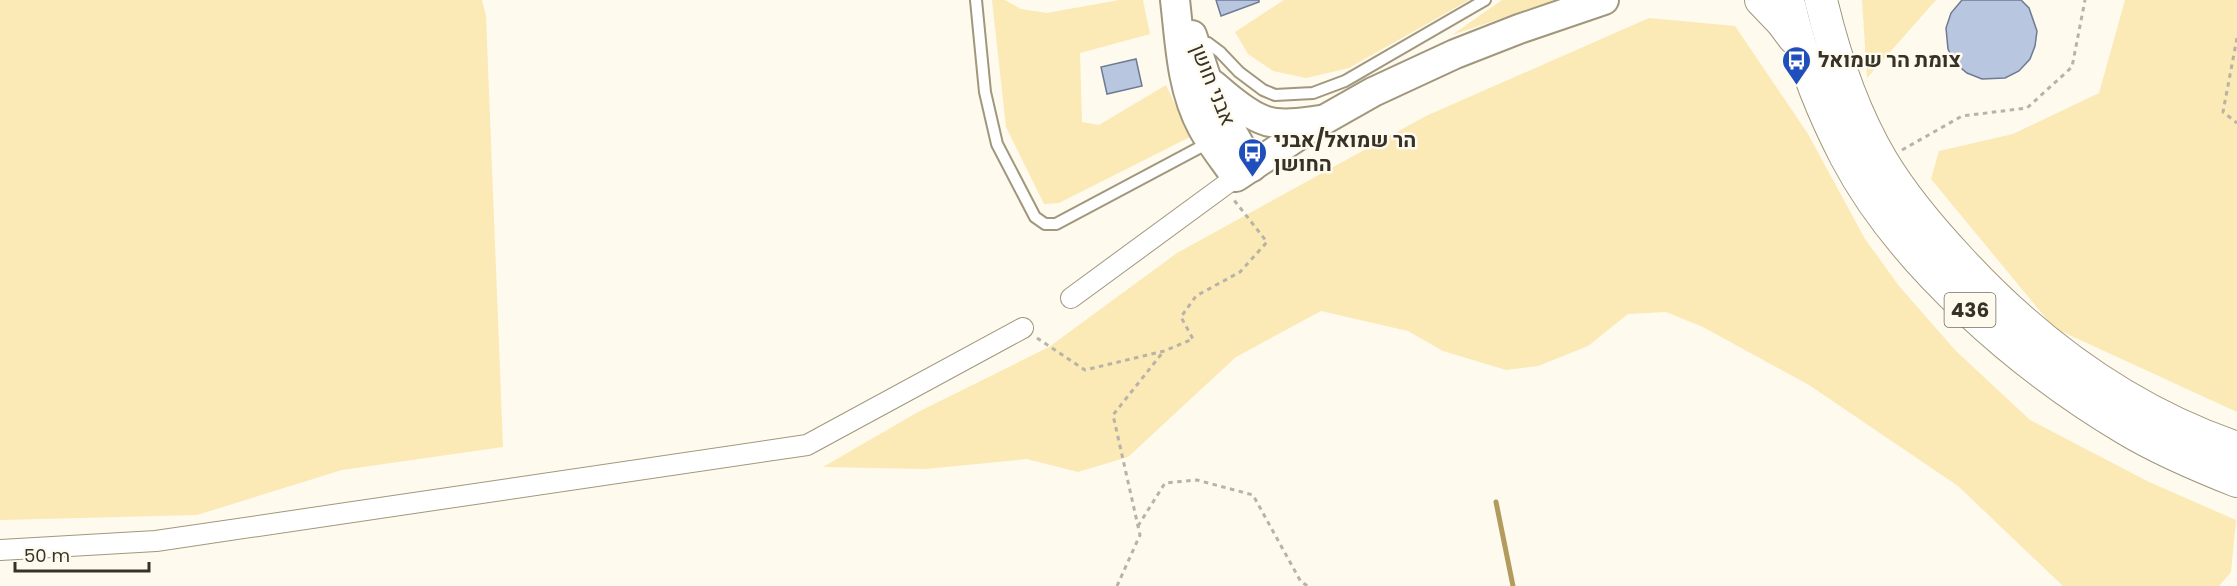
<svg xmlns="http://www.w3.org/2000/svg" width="2237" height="586" font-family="Poppins,Heebo,sans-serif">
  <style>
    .green { fill: #fbe9b6 }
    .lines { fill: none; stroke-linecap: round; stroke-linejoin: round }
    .stream { stroke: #b29b5c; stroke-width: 5 }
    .building { fill: #b8c6e0; stroke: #6f7b93; stroke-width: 1.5 }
    .lane-casing { stroke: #a1977c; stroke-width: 14 }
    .street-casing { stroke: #a1977c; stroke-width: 22 }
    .secondary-casing { stroke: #a1977c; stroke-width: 32 }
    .primary-casing { stroke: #a1977c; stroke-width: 34 }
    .path { stroke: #b7b3a7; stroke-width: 3; stroke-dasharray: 4.5 4.5; stroke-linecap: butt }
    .lane { stroke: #fff; stroke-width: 10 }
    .street { stroke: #fff; stroke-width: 20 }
    .secondary { stroke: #fff; stroke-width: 28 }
    .primary { stroke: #fff; stroke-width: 32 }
    .labels { text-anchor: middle; stroke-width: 5; stroke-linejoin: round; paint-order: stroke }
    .shield { fill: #fefaee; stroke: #726e63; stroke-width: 1.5 }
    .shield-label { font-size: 20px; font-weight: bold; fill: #363227 }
    .poi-label { font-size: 21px; font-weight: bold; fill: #363227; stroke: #fefaee; text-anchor: start }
    .street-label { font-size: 21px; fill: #363227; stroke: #fefaee }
  </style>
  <rect width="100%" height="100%" fill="#fefaee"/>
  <!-- green -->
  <g class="green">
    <path d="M0,0H482L486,16L503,447L342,470L197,515L0,520Z"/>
    <path d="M992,0H1005L1021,9L1047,13L1119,0H1143L1150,34L1080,53L1082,122L1099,125L1166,85L1190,137L1059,203L1044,204L1006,127Z"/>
    <path d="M1284,0H1469L1349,68L1306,78L1273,71L1248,54L1235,32Z"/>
    <path d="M1502,0H1556L1452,35Z"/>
    <path d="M1862,0H1936L1867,78Z"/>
    <path d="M2125,0H2237V412L2054,328L1931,179L1939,151L2013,134L2099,93Z"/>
    <path d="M1649,18L1735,26L1808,134L1865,239L1899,286L1955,350L2030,420L2149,482L2236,520L2231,572L2219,586H2063L1958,486L1809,385L1703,327L1666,312L1628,314L1588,346L1538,366L1506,370L1443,351L1408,331L1321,311L1236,357L1128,457L1078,472L1027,459L925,469L823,467L918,412L1049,347L1177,253L1426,116Z"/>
  </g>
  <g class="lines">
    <!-- stream -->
    <path class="stream" d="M1496,502L1513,586"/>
  </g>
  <!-- building -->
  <g class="building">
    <path d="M1216,0H1259V2L1221,16Z"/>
    <path d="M1962,0H2021L2029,8L2037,31L2035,46L2030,59L2019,71L2005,78L1982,79L1967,73L1955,63L1948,49L1946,28L1951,13Z"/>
    <path d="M1136,59L1142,86L1107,94L1101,67Z"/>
  </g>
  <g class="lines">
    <defs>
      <g id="lane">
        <path d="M976,0L985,92L997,144L1035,217L1045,224H1056L1210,142"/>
        <path d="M1198,43H1208L1220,52L1239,72L1263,90L1275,95L1313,93L1345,81L1485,0"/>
      </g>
      <g id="street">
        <path d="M1071,298L1236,177"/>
        <path d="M0,550L156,541L807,445L1023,328"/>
      </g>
      <g id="secondary">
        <path d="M1175,0C1180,42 1181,88 1202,127C1211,144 1225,161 1236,177L1313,126L1373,92L1455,54L1519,29L1604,0"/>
        <path d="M1192,35L1207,80L1222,114L1252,167"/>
        <path d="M1212,84C1227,96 1242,111 1261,119C1278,127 1303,122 1321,120"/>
      </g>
      <g id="primary">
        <path d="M1761,0L1782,22L1794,38"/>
        <path d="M1788,0C1800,54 1820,107 1846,157C1902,264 2023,368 2126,429C2161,450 2199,466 2237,481"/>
        <path d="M1821,0C1834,55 1853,112 1882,161C1903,196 1930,228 1958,258C2035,342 2128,411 2237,448"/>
      </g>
    </defs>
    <!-- lane casing -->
    <use href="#lane" class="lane-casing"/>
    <!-- street casing -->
    <use href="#street" class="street-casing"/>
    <!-- secondary casing -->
    <use href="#secondary" class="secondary-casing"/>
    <!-- primary casing -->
    <use href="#primary" class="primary-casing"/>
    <!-- path -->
    <g class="path">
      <path d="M2237,38L2223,112L2237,123"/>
      <path d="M1902,150L1962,116L2027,108L2072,67L2085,0"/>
      <path d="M1037,338L1085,370L1164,351L1193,339L1181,317L1196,296L1240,272L1267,242L1234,200"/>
      <path d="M1138,526L1165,483L1197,480L1253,495L1301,582L1308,586"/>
      <path d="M1117,586L1140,535L1113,415L1163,352"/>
    </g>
    <!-- lane -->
    <use href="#lane" class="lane"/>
    <!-- street -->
    <use href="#street" class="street"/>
    <!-- secondary -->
    <use href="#secondary" class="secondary"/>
    <!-- primary -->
    <use href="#primary" class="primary"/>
  </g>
  <!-- icons -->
  <defs>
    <symbol id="bus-pin" viewBox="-11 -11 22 30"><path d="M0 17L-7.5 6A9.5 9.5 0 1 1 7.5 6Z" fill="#1f4fbc" stroke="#fefaee"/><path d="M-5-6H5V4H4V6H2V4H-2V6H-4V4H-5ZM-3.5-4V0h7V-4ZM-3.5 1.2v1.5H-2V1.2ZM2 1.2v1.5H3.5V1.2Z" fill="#fff"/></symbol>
  </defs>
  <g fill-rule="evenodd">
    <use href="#bus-pin" x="1780" y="44" width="33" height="45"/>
    <use href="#bus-pin" x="1236" y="136" width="33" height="45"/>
  </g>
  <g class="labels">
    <!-- shield labels -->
    <rect class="shield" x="1944.5" y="293" width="51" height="34" rx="4.5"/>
    <g class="shield-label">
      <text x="1970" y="317">436</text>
    </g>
    <!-- poi labels -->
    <g class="poi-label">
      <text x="1818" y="67">צומת הר שמואל</text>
      <text x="1274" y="147">הר שמואל/אבני<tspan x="1274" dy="24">החושן</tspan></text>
    </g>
    <!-- street labels -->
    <g class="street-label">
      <text transform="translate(1213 85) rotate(68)" y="7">אבני חושן</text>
    </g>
  </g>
  <!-- scale -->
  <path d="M15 562v9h134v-9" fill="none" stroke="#363227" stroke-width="3"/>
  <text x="24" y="562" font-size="18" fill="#363227" stroke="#fefaee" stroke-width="4.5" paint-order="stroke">50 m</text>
</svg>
